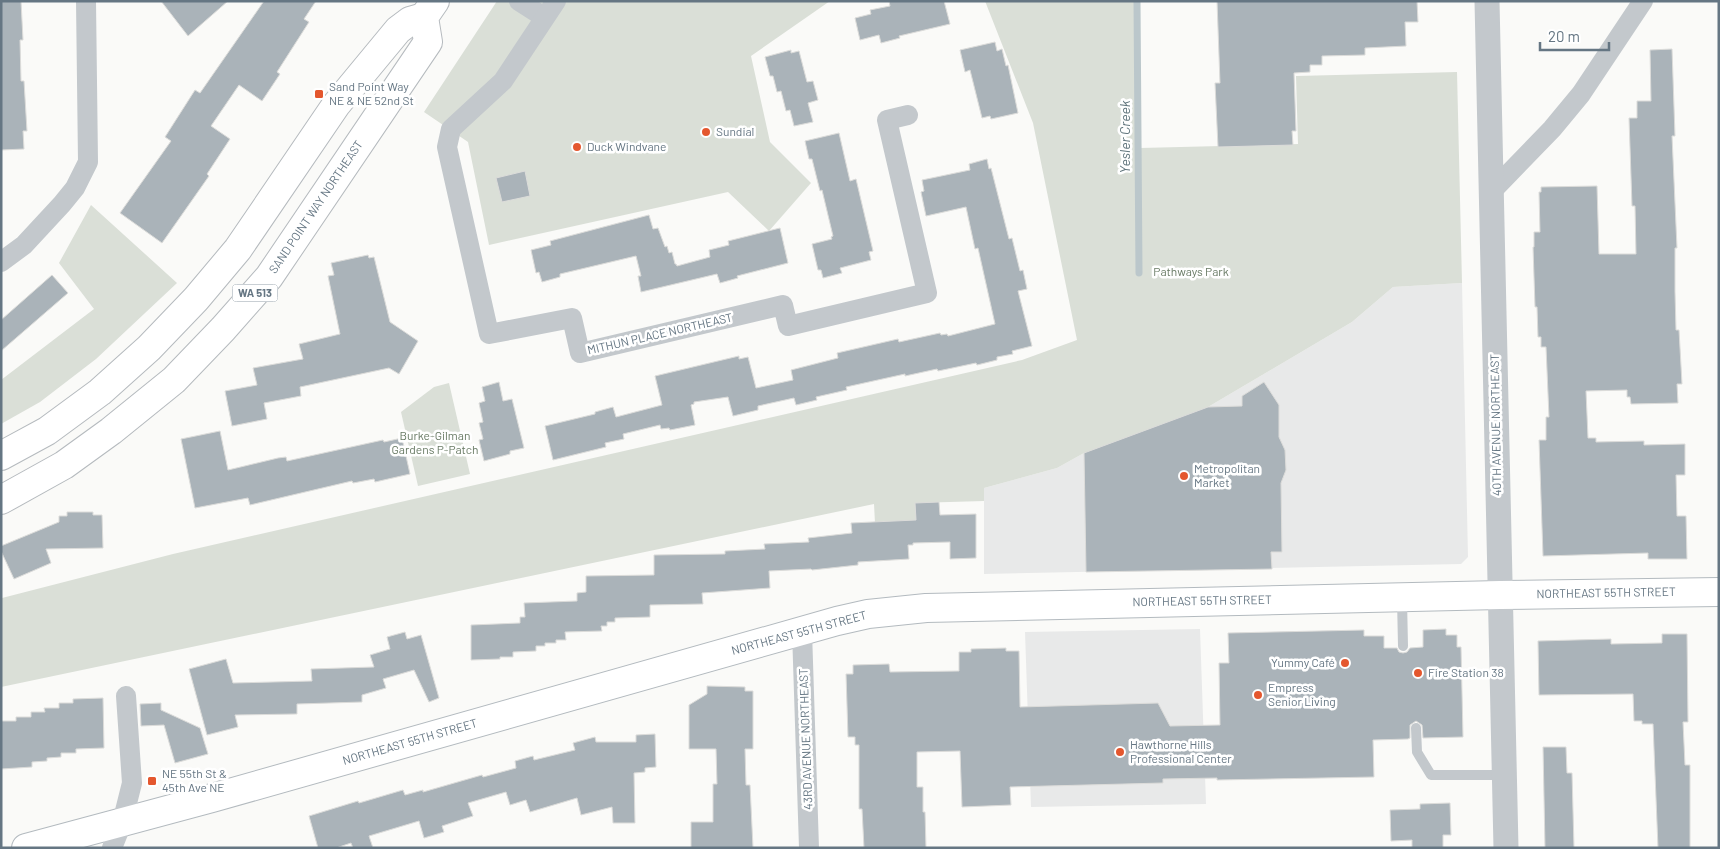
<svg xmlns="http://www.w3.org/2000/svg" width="1720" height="849" font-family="Barlow,sans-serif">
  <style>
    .built { fill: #e8e9e9 }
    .green { fill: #dadfd7 }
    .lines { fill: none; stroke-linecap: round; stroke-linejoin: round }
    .stream { stroke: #bbc7cb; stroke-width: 7 }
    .building { fill: #aab3b9; stroke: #dcdcda }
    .secondary-casing { stroke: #b3babf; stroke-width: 30 }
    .primary-casing { stroke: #b5babe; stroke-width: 30 }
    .service { stroke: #c3c8cc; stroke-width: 10 }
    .minor { stroke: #c3c8cc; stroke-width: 20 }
    .tertiary { stroke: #c3c8cc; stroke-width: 25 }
    .secondary { stroke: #fff; stroke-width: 28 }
    .primary { stroke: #fff; stroke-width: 28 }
    .poi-dot { fill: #e4572e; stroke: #fff; stroke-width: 2 }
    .labels { text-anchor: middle; stroke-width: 5; stroke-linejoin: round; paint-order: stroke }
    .shield { fill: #fff; stroke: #939fa8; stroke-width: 1 }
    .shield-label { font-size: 11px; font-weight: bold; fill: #657683 }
    .poi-label { font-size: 12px; fill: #657683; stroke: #fff; text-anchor: start }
    .street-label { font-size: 12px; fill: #657683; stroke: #fff }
    .park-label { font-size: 12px; fill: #687a64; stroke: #fff }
    .water-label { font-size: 14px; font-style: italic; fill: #60757c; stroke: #fff }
  </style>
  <rect width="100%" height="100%" fill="#fafaf8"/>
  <!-- built -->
  <g class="built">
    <path d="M1462,283L1468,557L1461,564L984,574V488L1057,468L1084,453L1208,407L1352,322L1393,287Z"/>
    <path d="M1200,629L1206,804L1031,807L1025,632Z"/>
  </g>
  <!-- green -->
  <g class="green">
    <path d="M497,1H830L751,56L770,142L811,183L769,231L728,192L489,245L468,142L424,112Z"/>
    <path d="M985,1H1136L1140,148L1298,144L1296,76L1457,72L1462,283L1393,287L1352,322L1208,407L1084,453L1057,468L984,488V501L915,503L916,521L875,523L874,504L1,687V597L2,598L173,554L1022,360L1077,340L1033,123Z"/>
    <path d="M91,205L177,283L96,359L40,402L1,424V380L94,309L59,263Z"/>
    <path d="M449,383L470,474L418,486L401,412L434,387Z"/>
  </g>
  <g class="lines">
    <!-- stream -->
    <path class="stream" d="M1137,1L1139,273"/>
  </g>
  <!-- building -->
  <g class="building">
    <path d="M1,1H21L23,40H20L21,81H24L27,131H23L24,149L1,150Z"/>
    <path d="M161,1H228L188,36Z"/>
    <path d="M264,1H316L304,19L309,22L277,72L280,74L262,101L239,85L211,126L230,139L207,174L209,176L162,243L120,213L171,141L165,137L195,90L200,93Z"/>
    <path d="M889,1H944L950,24L899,36L900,38L881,43L879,35L860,40L855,18L871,14L870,10L890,6Z"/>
    <path d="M1217,1H1417L1418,22H1405L1406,46L1365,48V55L1322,56V65H1310V72L1294,73L1296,131H1292L1293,145L1218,147L1215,83H1220Z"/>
    <path d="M995,42L997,51L1002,49L1006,66L1008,65L1018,113L991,119L990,116L982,118L970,70L965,72L960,50Z"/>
    <path d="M1672,49L1675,136H1672L1677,248H1675V292L1676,330H1679L1682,384H1677L1678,403L1631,404L1630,397H1627V390L1586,391L1588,438H1596V442L1644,441V445L1685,444V475H1676L1677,516H1686L1687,559H1648V553L1543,556L1539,440H1546V417H1549L1546,347H1541V337H1538L1537,307H1535L1533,247H1534V232H1540L1539,192H1541V187L1597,186L1599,254H1636L1635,206H1632L1629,118H1637V101H1651L1650,50Z"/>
    <path d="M791,50V53L799,51L807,82L813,81L818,100L808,103L813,122L794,126L790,110L786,111L781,91L777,92L773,76H770L765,57Z"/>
    <path d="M839,133L850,181L856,179L873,251L869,252L871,260L840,268L842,273L823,278L821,270H818L812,244L832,239L831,237L833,236L822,190L820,191L812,159H809L805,141Z"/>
    <path d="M987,159L989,169L991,168L1009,239L1012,238L1020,271L1023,270L1027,289L1018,291L1032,346L1012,351L1013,354L997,357V360L977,365L976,363L938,371L937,369L905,376V374L846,387L847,390L816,397L817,400L796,405L794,398L758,406V410L733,416L728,397L694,402V404L691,405L695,425L670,430L669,428L661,429L660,425L623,434L624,439L605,443L606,447L553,460L545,426L595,414V412L613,407L616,417L662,405L655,376L739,356V359L748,357L756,388L793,380L791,370L838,358L837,353L898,339L899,342L940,333L941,335L947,334L948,336L995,324L978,248L975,249L966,207L926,216L921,192L924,191L922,180L970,170L969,164Z"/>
    <path d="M525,171L530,196L502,202L496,178Z"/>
    <path d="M649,215L653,229L658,228L665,247L667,246L669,253L672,252L675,264H676L677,266L710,257L709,250L729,245L728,241L780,228L788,263L737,276L738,278L720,283L717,274L641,292L638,276H641L636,256L560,274V277L542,282L539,272L536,273L531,250L551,245L550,241Z"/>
    <path d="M368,255L369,258L374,257L390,322L418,341L399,374L389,368L300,387L301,396L264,403L267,419L232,426L225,391L257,385L253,368L303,359L299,344L340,334L328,276L334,275L331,263Z"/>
    <path d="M52,275L68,293L1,351V320Z"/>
    <path d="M499,382L503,401L512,399L524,448L510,451V454L484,461L479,440L483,439L479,423L483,422L479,403L485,401L482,387Z"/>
    <path d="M1264,382L1279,405V437L1285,450L1286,470L1281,483L1282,552H1271L1272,569L1086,572L1084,453L1208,407L1242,406V396Z"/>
    <path d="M220,431L228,470L278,458L286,457L287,461L383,440L384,442L402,438L410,474L375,482L374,479L353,483L352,481L250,505L248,498L195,508L181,439Z"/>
    <path d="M939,502L940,515L976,514V558L950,559V542L913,543V545H908L909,559L858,562V565L812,570L811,569L769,571L770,588L702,593L703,604L650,605V617L615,618V622H607V626H601L602,631L565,632L566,640H556V643H545V646H536V651L513,652V657H500V659L471,660V625L520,623V617H525L524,603L577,601V593L586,592V576L654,575V555L725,554V551L765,549L764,544L809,542L808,538L852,533L851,523L916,520L915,503Z"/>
    <path d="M67,512H93V515H102L103,548L46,549L51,563L14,579L1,551V546L59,522V516H67Z"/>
    <path d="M1446,629V635H1457V647H1461L1463,737L1423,738L1422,725L1416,721L1410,725V738L1408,739L1373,740L1374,777L1217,780V778L1163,779V783L1010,787L1011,805L962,807L960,751L917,752V787H923V812H925L926,848H864L862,809H859V745H855V737H848L846,674H853V665L889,664L890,672L959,671V652H971V649L1006,648V651H1019L1020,707L1158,703L1170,726L1220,725L1219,663H1229L1228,633L1364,630V636H1384V648H1397L1399,652L1403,653L1407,652L1410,648L1423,647V630Z"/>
    <path d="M405,632L407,639L421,635L439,698L429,702L414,670L383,679L386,688L362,695V702L297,704V714L235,715L238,727L207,735L189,669L226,659L233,683L312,681L311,669L374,667L370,655L390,649L387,637Z"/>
    <path d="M1662,634H1687L1688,722H1683L1685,765H1690V848H1658L1653,724H1642V721H1634L1633,694L1539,695L1538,641L1611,639V644L1662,643Z"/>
    <path d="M707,686L745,687V691H753V749H745L746,785H750L753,848H691V822H713V784H717L716,749H689V705L707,694Z"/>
    <path d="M103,698L104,748L76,749V753H61V757L47,758V761L32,762V767L1,769V721H16V717H31V712H45L44,708H59V703H73V699Z"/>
    <path d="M161,703V710L200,728L208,754L175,763L164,725L141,726L140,704Z"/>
    <path d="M655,734L656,767L645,768V772L634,773L635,823H613L612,807L581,815L577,798L530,812L526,800L510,805L506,792L468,803L473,816L442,826L444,832L424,838L419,821L369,836L373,848H353L351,843L336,848H318L309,816L358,801L359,803L403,790L405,795L423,790V792L482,775L483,777L516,768L515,761L533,756L534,760L575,750L573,743L595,737L596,742H636V735Z"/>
    <path d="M1543,747H1566L1567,773H1572L1574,848H1545Z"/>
    <path d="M1450,803L1451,835H1443V848H1412V840L1391,841L1390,810L1420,809V804Z"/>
  </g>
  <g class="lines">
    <defs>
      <path id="secondary" d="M26,848L212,798L837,621L868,614L926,608L1500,595L1719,592"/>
      <g id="primary">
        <path d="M1,456L47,431L100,392L149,348L196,299L238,249L336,105L398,30L410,21L424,17"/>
        <path d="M1,500L64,465L111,431L174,380L223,329L269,277L428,42L424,17L435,1"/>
      </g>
    </defs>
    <!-- secondary casing -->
    <use href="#secondary" class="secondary-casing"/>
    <!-- primary casing -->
    <use href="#primary" class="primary-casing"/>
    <!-- service -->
    <g class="service">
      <path d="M1402,599L1403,646"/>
      <path d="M1416,728L1417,752L1431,775H1504"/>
    </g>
    <!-- minor -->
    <g class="minor">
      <path d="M519,1L544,17"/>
      <path d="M556,1L503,81L451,129L447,147L489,334L572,318L580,353L783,305L788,326L927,293L887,120L908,115"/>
      <path d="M1491,192L1552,129L1581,94L1643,1"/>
      <path d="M1,262L24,245L62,204L75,188L88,162L86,1"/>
      <path d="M802,631L809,848"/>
      <path d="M112,848L122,823L132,783L126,696"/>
    </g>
    <!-- tertiary -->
    <path class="tertiary" d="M1487,1L1506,848"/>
    <!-- secondary -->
    <use href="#secondary" class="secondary"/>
    <!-- primary -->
    <use href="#primary" class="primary"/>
  </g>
  <!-- markers -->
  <g class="poi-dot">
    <rect x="314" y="89" width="10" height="10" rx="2.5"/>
    <circle cx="706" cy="132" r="5"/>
    <circle cx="577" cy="147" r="5"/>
    <circle cx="1184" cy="476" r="5"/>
    <circle cx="1345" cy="663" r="5"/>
    <circle cx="1418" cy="673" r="5"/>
    <circle cx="1258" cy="695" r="5"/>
    <circle cx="1120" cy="752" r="5"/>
    <rect x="147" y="776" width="10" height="10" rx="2.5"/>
  </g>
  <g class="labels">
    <!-- shield labels -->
    <rect class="shield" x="232.5" y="284.5" width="45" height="17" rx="4"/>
    <g class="shield-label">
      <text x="255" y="297">WA 513</text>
    </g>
    <!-- poi labels -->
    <g class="poi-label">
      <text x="329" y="91">Sand Point Way<tspan x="329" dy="14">NE &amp; NE 52nd St</tspan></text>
      <text x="716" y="136">Sundial</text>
      <text x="587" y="151">Duck Windvane</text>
      <text x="1194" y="473">Metropolitan<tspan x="1194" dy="14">Market</tspan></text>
      <text x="1335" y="667" text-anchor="end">Yummy Café</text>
      <text x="1428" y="677">Fire Station 38</text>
      <text x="1268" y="692">Empress<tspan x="1268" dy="14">Senior Living</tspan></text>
      <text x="1130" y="749">Hawthorne Hills<tspan x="1130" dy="14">Professional Center</tspan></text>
      <text x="162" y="778">NE 55th St &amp;<tspan x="162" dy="14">45th Ave NE</tspan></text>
    </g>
    <!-- street labels -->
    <g class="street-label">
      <text transform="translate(316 207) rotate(-56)" y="4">SAND POINT WAY NORTHEAST</text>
      <text transform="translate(660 334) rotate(-13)" y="4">MITHUN PLACE NORTHEAST</text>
      <text transform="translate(1496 425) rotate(-91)" y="4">40TH AVENUE NORTHEAST</text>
      <text transform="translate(1606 593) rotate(-1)" y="4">NORTHEAST 55TH STREET</text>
      <text transform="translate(1202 601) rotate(-1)" y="4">NORTHEAST 55TH STREET</text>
      <text transform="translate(799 633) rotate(-15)" y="4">NORTHEAST 55TH STREET</text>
      <text transform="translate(806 739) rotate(-92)" y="4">43RD AVENUE NORTHEAST</text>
      <text transform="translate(410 742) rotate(-16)" y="4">NORTHEAST 55TH STREET</text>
    </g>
    <!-- park labels -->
    <g class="park-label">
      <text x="1191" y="276">Pathways Park</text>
      <text x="435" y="440">Burke-Gilman<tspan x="435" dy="14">Gardens P-Patch</tspan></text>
    </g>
    <!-- water labels -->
    <g class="water-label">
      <text transform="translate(1125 137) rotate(-90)" y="5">Yesler Creek</text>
    </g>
  </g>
  <!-- border -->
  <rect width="1720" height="849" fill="none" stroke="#657683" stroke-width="5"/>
  <!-- scale -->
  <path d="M1540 42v8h69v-8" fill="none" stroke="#657683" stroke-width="2.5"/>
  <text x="1548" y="42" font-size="15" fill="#657683" stroke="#ffffff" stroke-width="4" paint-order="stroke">20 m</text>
</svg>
